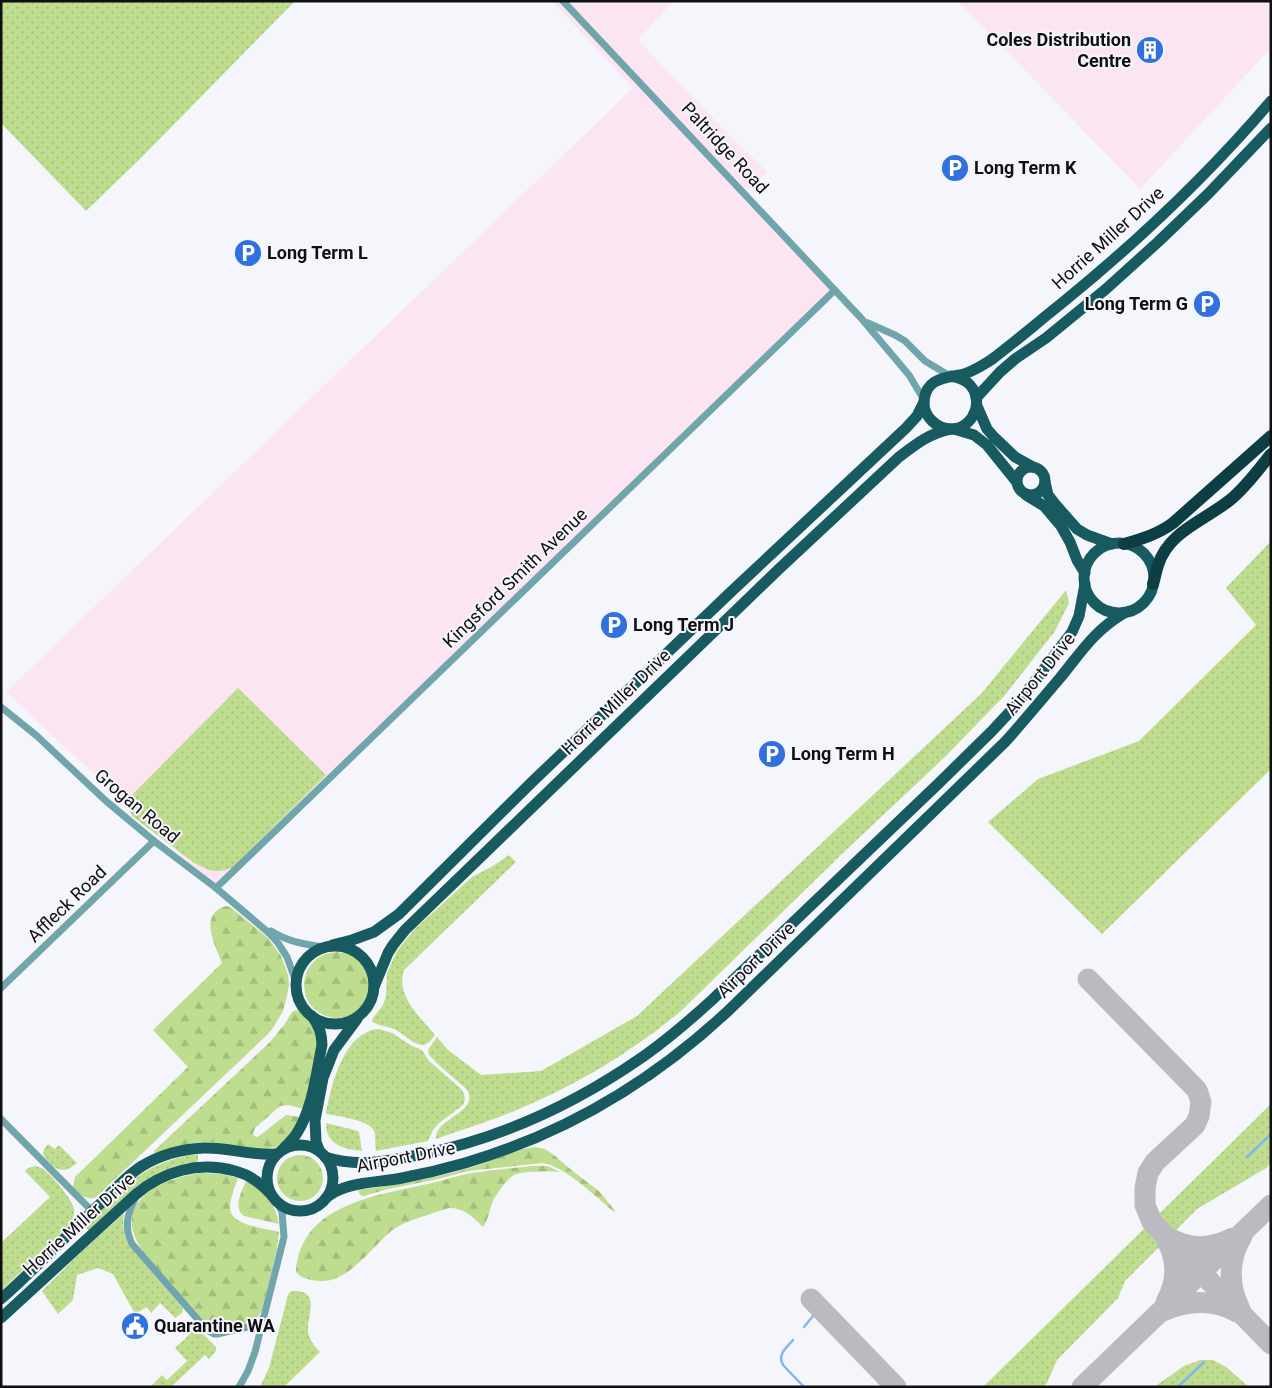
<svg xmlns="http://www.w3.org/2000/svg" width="1272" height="1388" font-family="Roboto,sans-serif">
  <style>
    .commercial { fill: #fbe5f2 }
    .grass { fill: url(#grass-dots) }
    .forest { fill: url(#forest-firs) }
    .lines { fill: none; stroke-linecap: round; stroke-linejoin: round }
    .stream { stroke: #84b4f1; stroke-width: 2.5 }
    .taxiway { stroke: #babac0; stroke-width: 21 }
    .street { stroke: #6fa5ab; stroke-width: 7 }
    .primary { stroke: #175a60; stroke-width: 11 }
    .highway { stroke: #0c3e43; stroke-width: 12 }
    .labels { text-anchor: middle; stroke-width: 4; stroke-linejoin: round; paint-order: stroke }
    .poi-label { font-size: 18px; font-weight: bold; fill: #101012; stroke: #f5f5fc; text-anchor: start }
    .street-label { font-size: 18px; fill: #101012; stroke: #f5f5fc }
  </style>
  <defs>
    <pattern id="grass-dots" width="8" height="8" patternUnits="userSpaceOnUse" patternTransform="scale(1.25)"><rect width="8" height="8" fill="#bfdd8f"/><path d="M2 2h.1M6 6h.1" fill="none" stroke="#a3bd7a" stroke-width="1.8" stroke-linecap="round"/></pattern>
    <pattern id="forest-firs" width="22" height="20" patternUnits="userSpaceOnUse" patternTransform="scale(1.25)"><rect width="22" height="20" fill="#bfdd8f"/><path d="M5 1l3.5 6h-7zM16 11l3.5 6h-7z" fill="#a3bd7a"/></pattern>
  </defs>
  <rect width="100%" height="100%" fill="#f5f5fc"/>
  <!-- commercial -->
  <g class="commercial">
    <path d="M552,1H673L638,40L731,137L767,172L745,194L835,290L216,888L6,692L633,88Z"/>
    <path d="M958,1H1271V48L1140,189Z"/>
  </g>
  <!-- grass -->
  <g class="grass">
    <path d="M1,1H295L141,158L86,211L1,123Z"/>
    <path d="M1271,541V769L1102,934L988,822L1038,779L1139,741L1256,625L1226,588Z"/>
    <path d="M1066,590L1069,603L1055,631L1005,695L946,756L845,851L681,1011C631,1053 573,1087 512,1112C487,1122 461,1130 436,1139C434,1118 480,1113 467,1090C464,1086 459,1083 455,1079C447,1072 437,1064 429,1055L428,1050L437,1037L448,1050L481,1075L541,1071L637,1016L982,693Z"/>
    <path d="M238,688L326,775L232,868C214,873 210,872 193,862L132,816C128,807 128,803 132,795Z"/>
    <path d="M509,855L516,862L404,970C395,995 420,1017 435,1035C432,1039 429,1044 423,1045C413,1045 403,1033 394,1029C387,1026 377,1026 372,1021L373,1018L383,1005L386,996L387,973L397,951L405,941L415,929L472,877L493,866Z"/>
    <path d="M378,1029L392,1033L412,1046L422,1050L429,1061L461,1089C465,1094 466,1099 463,1105L439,1123L433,1130L428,1141L376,1151C375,1145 376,1137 374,1131C370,1120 337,1116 326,1114C331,1086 343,1033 378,1029Z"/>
    <path d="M1271,1104V1163L1266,1168L1197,1209L1125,1281L1118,1298L1057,1360L1047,1383L1043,1387H983Z"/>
    <path d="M326,1123L358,1131L359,1132L362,1151C343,1149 326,1145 326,1123Z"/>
    <path d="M48,1144L55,1149L59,1145L77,1163C63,1176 52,1169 43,1154L44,1149Z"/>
    <path d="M198,1154V1162C148,1167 124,1198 89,1231L85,1226C122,1190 143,1161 198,1154Z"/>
    <path d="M35,1166C37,1167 40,1167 42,1168C50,1173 73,1200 74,1209C75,1218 70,1224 64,1230L1,1291V1243L50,1197L25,1171L28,1168Z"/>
    <path d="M123,1214L124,1215C122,1226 124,1236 129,1246L183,1308L182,1313L175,1318L160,1303L151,1313L147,1307L135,1314L113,1274L98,1268L77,1275L73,1300L58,1314L42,1291L76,1257Z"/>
    <path d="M294,1291C321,1290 307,1317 308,1331C309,1340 314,1345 320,1352L284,1387H260L269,1368L288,1295L290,1292Z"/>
    <path d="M186,1320L190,1321L216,1347V1351L209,1359L205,1355L171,1387H150L162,1375L167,1380L187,1361L175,1348L190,1334L182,1325Z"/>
    <path d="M1200,1360H1213L1226,1367L1249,1387H1154L1184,1366Z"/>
  </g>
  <!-- forest -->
  <g class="forest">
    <path d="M226,906L230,907L268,938L281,956L288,975L289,985L287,996L283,1011L273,1028L267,1035L95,1198C86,1200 79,1194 73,1187L75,1177L188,1067L153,1030L222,963C215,945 198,914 226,906Z"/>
    <circle cx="337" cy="985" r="33"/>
    <path d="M296,1010L305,1015L311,1023L314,1028L318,1045L304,1109L288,1105L280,1106L255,1128L253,1133L254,1136L257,1137L259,1136L286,1115L300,1117C295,1127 289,1139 280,1145C264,1156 226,1142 207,1142C188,1143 171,1149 154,1153V1151L270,1042L284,1025L292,1012Z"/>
    <path d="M535,1147L545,1149L554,1155L569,1168L600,1192L615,1211L614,1212C596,1197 564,1165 542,1163L468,1171L438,1179L388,1189L364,1196H362L359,1193L358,1190C398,1185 437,1178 476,1166C495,1160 516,1149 535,1147Z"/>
    <circle cx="300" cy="1178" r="23"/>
    <path d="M532,1166H548L560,1172C552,1171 523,1171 516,1174C508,1177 497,1193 493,1201C489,1210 489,1219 483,1227C472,1216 464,1208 449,1208C429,1215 408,1219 391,1231C382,1239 374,1248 366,1256C350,1271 336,1285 312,1280C306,1279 300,1277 296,1272C300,1206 373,1196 423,1185C440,1182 455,1176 472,1173C492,1170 512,1168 532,1166Z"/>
    <path d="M201,1173L221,1174L238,1178C235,1186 229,1202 230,1210C233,1226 265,1228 279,1232L277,1249L262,1310C260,1313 259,1317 255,1319C249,1325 224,1331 217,1329C212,1329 209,1326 206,1324L144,1253C108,1204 158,1179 201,1173Z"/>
    <path d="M246,1181C266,1192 275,1202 279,1224L244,1216C232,1207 242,1192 246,1181Z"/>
  </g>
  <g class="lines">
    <!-- stream -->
    <g class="stream">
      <path d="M1247,1157L1271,1134"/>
      <path d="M804,1327L813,1316"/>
      <path d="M793,1340C786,1348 777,1355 783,1365L804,1387"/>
      <path d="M1178,1387L1204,1362"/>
    </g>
    <!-- taxiway -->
    <g class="taxiway">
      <path d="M1088,979L1197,1090L1201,1102L1199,1116L1195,1125L1155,1162L1148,1173L1145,1188V1205L1152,1222L1271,1344"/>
      <path d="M1169,1238C1191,1250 1211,1249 1233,1238"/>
      <path d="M811,1299L896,1387"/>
      <path d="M1166,1302C1177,1282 1178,1261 1167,1241"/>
      <path d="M1240,1309C1228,1286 1228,1259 1242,1236"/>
      <path d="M1163,1311C1187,1300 1214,1299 1237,1312"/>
      <path d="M1082,1387L1271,1205"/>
    </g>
    <!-- street -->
    <g class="street">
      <path d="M563,1L861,318L909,375L924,400"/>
      <path d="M868,323L895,335L905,341L925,361L950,376"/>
      <path d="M1,707L37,736L90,786L106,801L154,841L216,888L269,933L278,943L287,957L296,982"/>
      <path d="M216,888L835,290"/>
      <path d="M271,931C288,942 305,944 324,947"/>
      <path d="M1,988L154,841"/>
      <path d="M1,1119L92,1211"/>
      <path d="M135,1199C127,1215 124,1227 132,1244L207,1330L214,1334H217L257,1325L263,1318"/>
      <path d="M239,1387L248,1371L255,1352L284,1237L282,1212L277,1202"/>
    </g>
    <!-- primary -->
    <g class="primary">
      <path d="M951,376C957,377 963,379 968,383C985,398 975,427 953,429C938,430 923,417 924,401C926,377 947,378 964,374C974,371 983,365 991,360C1015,342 1038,322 1062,303C1137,242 1208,175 1271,101"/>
      <path d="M976,398L1000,372L1015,359L1046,338L1106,289L1158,242L1208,194L1271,128"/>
      <path d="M977,406L987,429L994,437L1015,457L1033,467"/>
      <path d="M954,429L974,435L987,445L1016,481"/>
      <circle cx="1031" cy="481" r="14"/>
      <path d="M1045,482L1048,495L1055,504L1077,529L1087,535L1112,544"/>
      <path d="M1026,495L1044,506L1061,526L1070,542L1077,560L1085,573"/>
      <circle cx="1119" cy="578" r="35"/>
      <path d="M332,945L352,940L374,932L399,914L532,782L734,589L906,428L917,416L924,402"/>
      <circle cx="335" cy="985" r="39"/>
      <path d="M374,987L388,953L393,945L405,930L780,568L899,457C916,444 930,433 951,429"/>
      <circle cx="300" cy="1178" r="33"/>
      <path d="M284,1148C289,1143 294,1138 297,1133C313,1107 316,1074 322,1045C322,1033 319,1025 312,1016"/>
      <path d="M320,1152L316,1142L315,1120L323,1078L334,1050L357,1019"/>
      <path d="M325,1157C358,1168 390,1161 423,1154C502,1138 578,1102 644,1056C668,1039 690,1020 712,1000L938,784L991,732L1019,702L1072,632L1079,616L1085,584"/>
      <path d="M326,1198C345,1181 378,1183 402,1178C423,1174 444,1169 465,1163C564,1134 653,1081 728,1011L1005,742C1024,721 1042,699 1060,678C1082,651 1094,631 1124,613"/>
      <path d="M1,1299C35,1269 67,1235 100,1204C113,1191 126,1176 142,1166C160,1155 183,1149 204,1148C228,1147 251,1156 276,1154"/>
      <path d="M1,1318L135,1195C163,1171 199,1161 235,1171C242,1173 248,1175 253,1179C260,1183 265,1188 271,1194"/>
    </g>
    <!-- highway -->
    <g class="highway">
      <path d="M1124,544C1142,539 1158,534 1173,523L1271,436"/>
      <path d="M1153,584C1155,578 1156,571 1158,565C1169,531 1204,521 1230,500C1246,487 1258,470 1271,454"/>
    </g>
  </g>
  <!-- icons -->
  <defs>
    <symbol id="building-disc" viewBox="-11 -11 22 22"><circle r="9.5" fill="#3071de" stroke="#f5f5fc"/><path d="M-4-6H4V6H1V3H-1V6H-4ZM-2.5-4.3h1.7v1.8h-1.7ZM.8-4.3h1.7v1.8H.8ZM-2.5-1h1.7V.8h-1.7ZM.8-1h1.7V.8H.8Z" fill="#fff"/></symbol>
    <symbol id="parking-disc" viewBox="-11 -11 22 22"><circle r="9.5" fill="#3071de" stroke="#f5f5fc"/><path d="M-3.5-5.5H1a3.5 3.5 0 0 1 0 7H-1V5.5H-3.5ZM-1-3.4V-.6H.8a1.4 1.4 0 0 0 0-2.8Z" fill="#fff"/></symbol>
    <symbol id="civic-disc" viewBox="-11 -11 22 22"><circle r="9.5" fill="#3071de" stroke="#f5f5fc"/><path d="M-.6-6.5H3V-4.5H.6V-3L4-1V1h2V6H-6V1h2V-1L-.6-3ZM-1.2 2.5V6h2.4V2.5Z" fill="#fff"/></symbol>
  </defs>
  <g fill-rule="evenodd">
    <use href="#building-disc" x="1134" y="34" width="32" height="32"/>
    <use href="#parking-disc" x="939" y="152" width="32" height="32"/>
    <use href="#parking-disc" x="232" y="237" width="32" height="32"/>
    <use href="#parking-disc" x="1191" y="288" width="32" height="32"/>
    <use href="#parking-disc" x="598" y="609" width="32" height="32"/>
    <use href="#parking-disc" x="756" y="738" width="32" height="32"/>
    <use href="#civic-disc" x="119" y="1310" width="32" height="32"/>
  </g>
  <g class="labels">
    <!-- poi labels -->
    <g class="poi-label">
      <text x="1131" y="46" text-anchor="end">Coles Distribution<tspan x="1131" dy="21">Centre</tspan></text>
      <text x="974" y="174">Long Term K</text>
      <text x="267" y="259">Long Term L</text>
      <text x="1188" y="310" text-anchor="end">Long Term G</text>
      <text x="633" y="631">Long Term J</text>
      <text x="791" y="760">Long Term H</text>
      <text x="154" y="1332">Quarantine WA</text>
    </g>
    <!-- street labels -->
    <g class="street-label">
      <text transform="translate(725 148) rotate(47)" y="6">Paltridge Road</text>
      <text transform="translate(1108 238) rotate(-42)" y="6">Horrie Miller Drive</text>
      <text transform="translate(515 578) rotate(-44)" y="6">Kingsford Smith Avenue</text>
      <text transform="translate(1040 674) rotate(-51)" y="6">Airport Drive</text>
      <text transform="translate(616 702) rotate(-44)" y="6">Horrie Miller Drive</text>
      <text transform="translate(137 806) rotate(40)" y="6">Grogan Road</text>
      <text transform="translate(67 904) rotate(-44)" y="6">Affleck Road</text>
      <text transform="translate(756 960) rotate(-44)" y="6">Airport Drive</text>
      <text transform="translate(406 1157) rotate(-11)" y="6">Airport Drive</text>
      <text transform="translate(79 1224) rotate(-42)" y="6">Horrie Miller Drive</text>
    </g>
  </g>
  <!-- border -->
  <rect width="1272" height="1388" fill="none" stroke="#101012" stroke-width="5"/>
</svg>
